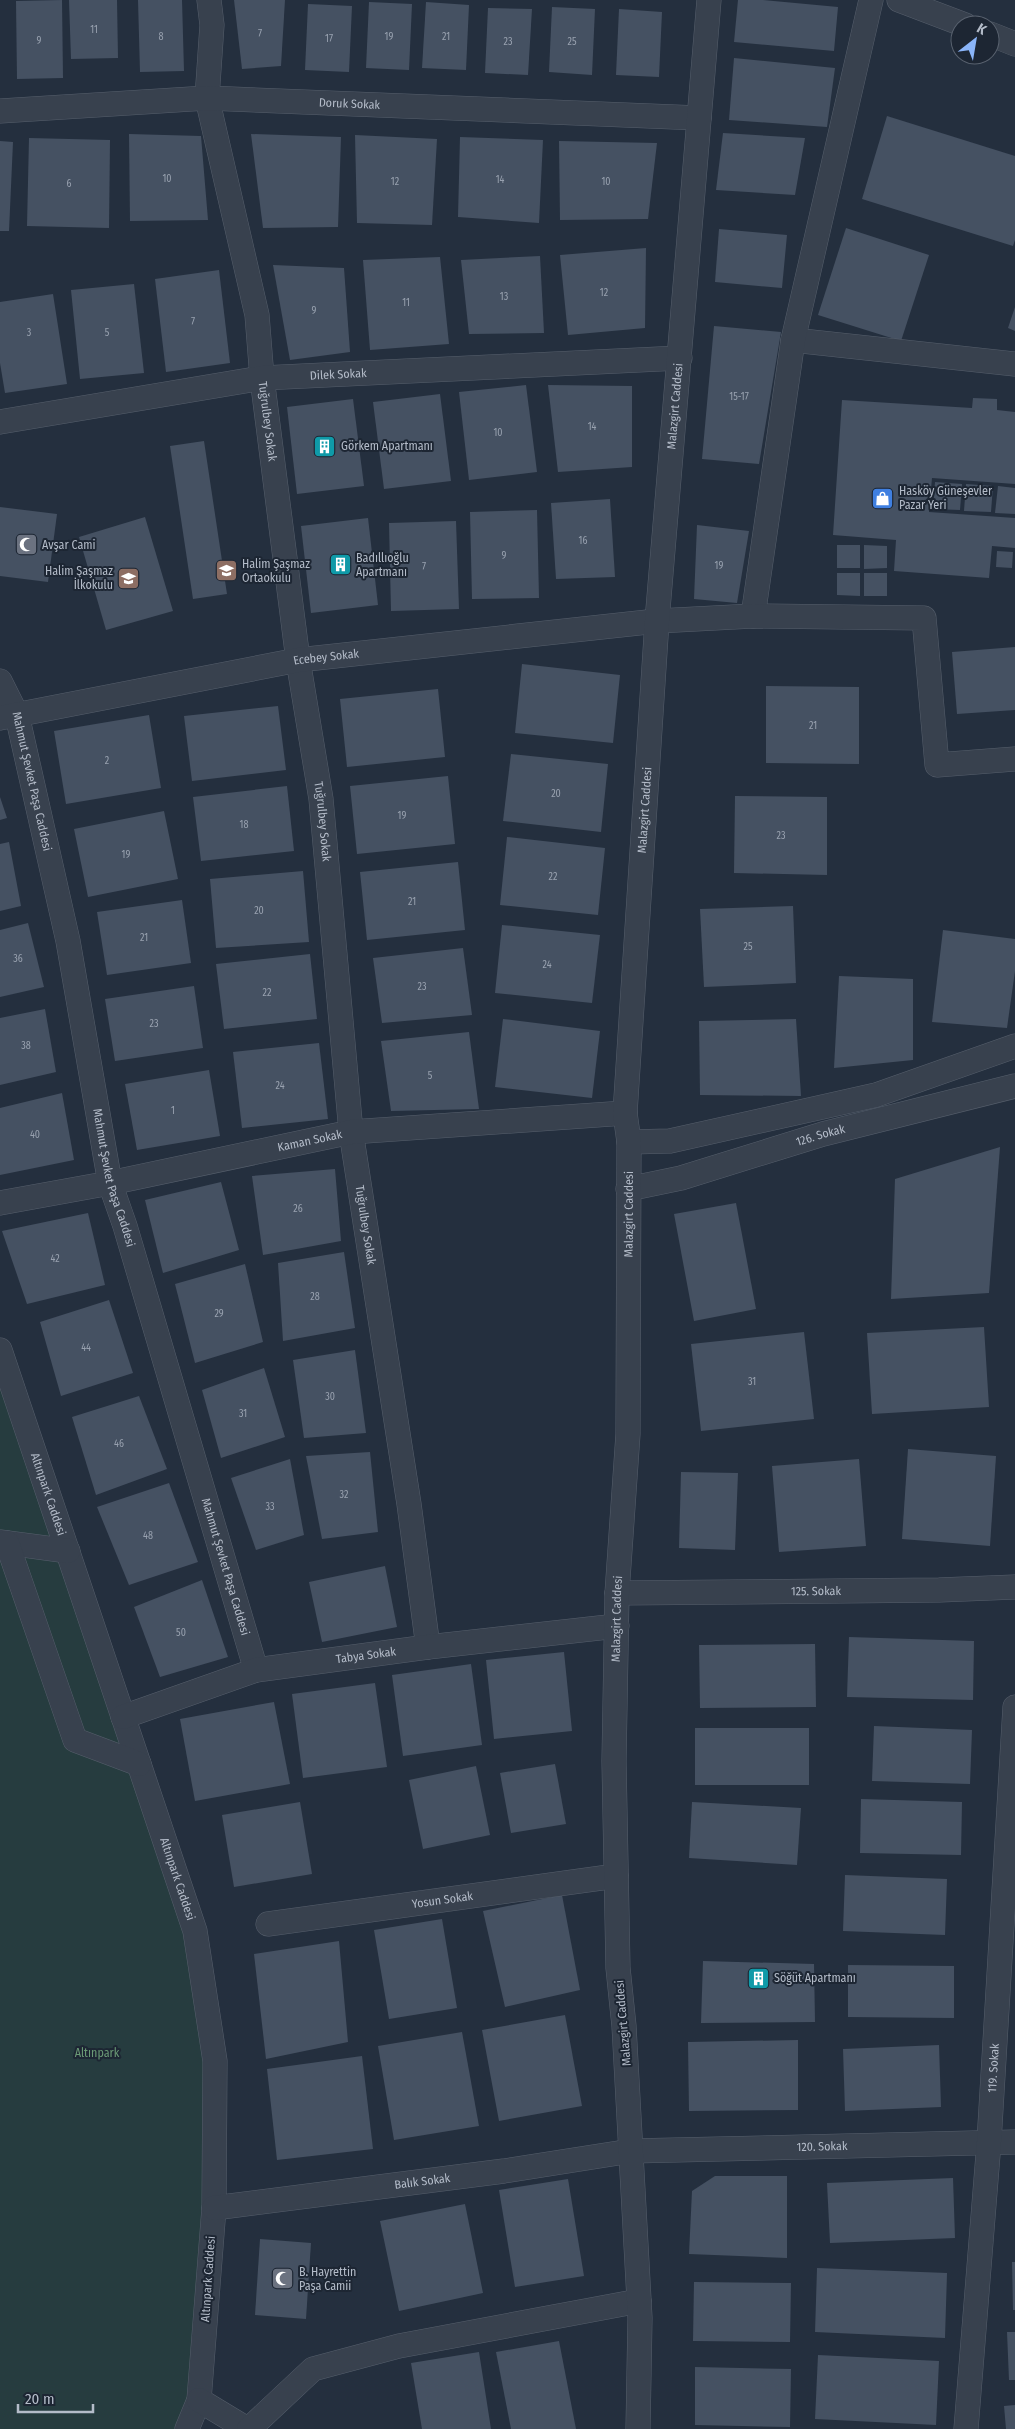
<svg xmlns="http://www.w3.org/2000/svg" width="1015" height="2429" font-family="'Fira Sans Condensed',sans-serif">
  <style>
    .green { fill: #263c3f }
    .building { fill: #455162 }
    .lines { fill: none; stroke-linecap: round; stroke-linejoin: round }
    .minor-casing { stroke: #565f6c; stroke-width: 25 }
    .minor { stroke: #38414e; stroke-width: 24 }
    .labels { text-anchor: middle; stroke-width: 4; stroke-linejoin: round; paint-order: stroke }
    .number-label { font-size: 10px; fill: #98a1af }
    .street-label { font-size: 12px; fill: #b4bcc9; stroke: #1d2633 }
    .poi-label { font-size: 12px; fill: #b4bcc9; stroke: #1d2633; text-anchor: start }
    .park-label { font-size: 12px; fill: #6b9a76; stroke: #1d2633 }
  </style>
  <rect width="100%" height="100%" fill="#242f3e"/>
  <!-- green -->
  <path class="green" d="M0,1350L184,1898L215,2061L187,2429H0Z"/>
  <!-- building -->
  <g class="building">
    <path d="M62,0L63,78L17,79L16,1Z"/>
    <path d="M69,0H117L118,58L71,59Z"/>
    <path d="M138,0H182L184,71L140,72Z"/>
    <path d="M234,0H285L281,66L242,69Z"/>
    <path d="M738,0H763L838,7L834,51L734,42Z"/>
    <path d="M369,2L412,4L409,70L366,68Z"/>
    <path d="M426,2L469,5L466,70L422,68Z"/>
    <path d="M308,4L352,6L349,72L305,70Z"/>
    <path d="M552,7L595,9L592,75L549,72Z"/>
    <path d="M488,8L532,9L528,75L485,73Z"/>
    <path d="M619,9L662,12L659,77L616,75Z"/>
    <path d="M734,58L835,68L827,127L729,120Z"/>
    <path d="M887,116L1015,156V240L1013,246L862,199Z"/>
    <path d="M723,133L805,138L795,195L716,190Z"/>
    <path d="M129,134L201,136L208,220L130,221Z"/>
    <path d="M251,134L341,137L338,227L263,228Z"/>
    <path d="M355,135L437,139L432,225L357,223Z"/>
    <path d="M460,137L543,140L539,223L458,217Z"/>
    <path d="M29,138L110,140L109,228L27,226Z"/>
    <path d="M0,141L13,142L9,231H0Z"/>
    <path d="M559,141L657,143L648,219L560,220Z"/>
    <path d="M846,228L929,255L901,341L818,315Z"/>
    <path d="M719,229L787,235L782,288L715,282Z"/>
    <path d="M646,248L645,328L568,335L560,255Z"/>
    <path d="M540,256L544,333L469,334L461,260Z"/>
    <path d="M440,257L449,344L370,350L363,260Z"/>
    <path d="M273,265L344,268L350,352L290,360Z"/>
    <path d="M219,270L230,363L166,372L155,279Z"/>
    <path d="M134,284L144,373L80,379L71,290Z"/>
    <path d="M53,294L67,384L5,393L0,363V302Z"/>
    <path d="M1015,307V331L1008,328Z"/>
    <path d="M714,326L781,332L759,464L702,459Z"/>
    <path d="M526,385L537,472L469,480L459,392Z"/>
    <path d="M548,385L632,386V467L558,472Z"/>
    <path d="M440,394L451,481L384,489L373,402Z"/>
    <path d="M973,398L997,399V410L1015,412V484L932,478L929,512L1015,518V548L992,546L989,578L894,571L896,540L833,535L842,400L972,408Z"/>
    <path d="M353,399L364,486L297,494L287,407Z"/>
    <path d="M204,441L227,594L193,599L170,446Z"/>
    <path d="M935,482L962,484L960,510L933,509Z"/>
    <path d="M966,484L993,486L991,512L964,511Z"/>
    <path d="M998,486L1015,488V514L995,513Z"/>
    <path d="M610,499L615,577L556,579L551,503Z"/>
    <path d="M0,507L57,514L48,582L0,576Z"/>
    <path d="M537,510L539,598L472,599L470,512Z"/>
    <path d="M145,517L173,611L106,630L79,537Z"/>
    <path d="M368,518L378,605L311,613L301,526Z"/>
    <path d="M456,521L459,609L391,611L389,523Z"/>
    <path d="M697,525L749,531L737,603L694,599Z"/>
    <rect x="837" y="545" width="23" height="23"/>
    <path d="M864,545L887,546V568L864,569Z"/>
    <path d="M997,551L1013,552L1012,568L996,567Z"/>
    <path d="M837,573H860V596L837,595Z"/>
    <rect x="864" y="573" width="23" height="23"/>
    <path d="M1015,647V710L957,714L952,652Z"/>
    <path d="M522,664L620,675L613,743L515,733Z"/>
    <path d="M766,686L859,687V764L766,763Z"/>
    <path d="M438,689L445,757L347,767L340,699Z"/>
    <path d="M278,706L286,770L192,781L184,716Z"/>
    <path d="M149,715L161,788L66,804L54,731Z"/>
    <path d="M511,754L608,764L601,832L503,821Z"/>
    <path d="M448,776L455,844L357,854L350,786Z"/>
    <path d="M287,786L294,851L201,861L193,797Z"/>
    <path d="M735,796L827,797V875L734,873Z"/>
    <path d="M0,797L7,818L0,820Z"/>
    <path d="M164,811L178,879L88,897L74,829Z"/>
    <path d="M507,837L605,848L598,915L500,905Z"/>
    <path d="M9,842L21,906L0,911V844Z"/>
    <path d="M458,862L465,930L367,940L360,872Z"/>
    <path d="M303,871L309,942L216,948L210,879Z"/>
    <path d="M182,900L191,963L107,975L97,912Z"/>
    <path d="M793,906L796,983L704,987L700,909Z"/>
    <path d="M28,923L44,987L0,997V930Z"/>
    <path d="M502,925L600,935L592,1003L495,993Z"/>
    <path d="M943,930L1015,939V971L1007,1028L932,1022Z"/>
    <path d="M463,948L472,1015L382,1023L373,958Z"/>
    <path d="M310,954L317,1019L224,1029L216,964Z"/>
    <path d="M839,976L913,979V1060L834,1068Z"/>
    <path d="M194,986L203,1048L115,1061L105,999Z"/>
    <path d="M45,1009L56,1072L0,1085V1018Z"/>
    <path d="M503,1019L600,1031L592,1098L495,1087Z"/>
    <path d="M796,1019L801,1096L700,1095L699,1021Z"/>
    <path d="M469,1032L479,1109L391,1111L381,1041Z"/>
    <path d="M319,1043L328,1119L242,1128L233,1052Z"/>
    <path d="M209,1070L220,1136L137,1150L125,1084Z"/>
    <path d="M62,1093L74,1160L0,1175V1108Z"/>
    <path d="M1000,1147L989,1293L891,1299L895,1179Z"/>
    <path d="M335,1169L341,1241L263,1255L252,1176Z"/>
    <path d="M221,1182L239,1250L163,1273L145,1200Z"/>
    <path d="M736,1203L756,1309L694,1321L674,1214Z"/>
    <path d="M88,1213L105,1285L27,1304L2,1231Z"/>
    <path d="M344,1252L355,1328L283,1341L278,1263Z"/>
    <path d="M245,1264L263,1342L195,1363L175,1284Z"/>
    <path d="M109,1300L133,1373L61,1396L40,1322Z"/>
    <path d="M984,1327L989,1407L872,1414L867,1333Z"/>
    <path d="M804,1332L814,1419L701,1431L691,1344Z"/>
    <path d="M355,1350L366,1433L304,1438L293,1360Z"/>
    <path d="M264,1368L285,1437L221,1458L202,1390Z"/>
    <path d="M139,1396L167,1469L96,1495L72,1417Z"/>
    <path d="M908,1449L996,1456L990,1546L902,1539Z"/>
    <path d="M370,1452L378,1532L322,1539L306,1456Z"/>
    <path d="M290,1459L304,1535L256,1550L231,1478Z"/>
    <path d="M859,1459L866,1546L779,1552L772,1466Z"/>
    <path d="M681,1472L738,1473L735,1550L679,1548Z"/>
    <path d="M169,1483L198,1562L129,1585L97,1507Z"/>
    <path d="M385,1566L397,1627L322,1642L309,1582Z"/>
    <path d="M202,1580L228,1657L160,1677L134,1607Z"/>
    <path d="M849,1637L974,1641L973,1700L847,1697Z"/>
    <path d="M815,1644L816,1707L700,1708L699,1645Z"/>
    <path d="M564,1652L572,1731L494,1739L486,1660Z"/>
    <path d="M471,1664L482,1745L403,1756L392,1675Z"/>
    <path d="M375,1683L387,1767L303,1778L292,1694Z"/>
    <path d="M274,1702L290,1784L195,1801L180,1719Z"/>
    <path d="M874,1726L972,1730L970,1784L872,1781Z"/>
    <rect x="695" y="1728" width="114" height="57"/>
    <path d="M555,1764L566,1824L511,1833L500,1773Z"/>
    <path d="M476,1766L490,1835L423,1849L409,1780Z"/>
    <path d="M861,1799L962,1802L961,1855L860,1853Z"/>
    <path d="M300,1802L312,1874L234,1887L222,1815Z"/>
    <path d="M692,1802L801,1808L797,1865L689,1858Z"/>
    <path d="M845,1875L947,1879L945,1935L843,1931Z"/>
    <path d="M562,1895L580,1990L505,2007L483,1911Z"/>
    <path d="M442,1919L457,2008L389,2019L374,1930Z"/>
    <path d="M339,1941L348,2042L266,2059L254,1954Z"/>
    <path d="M703,1961L814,1964L815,2022L701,2023Z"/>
    <path d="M848,1965L954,1966V2018L848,2017Z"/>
    <path d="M565,2015L582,2106L499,2121L482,2030Z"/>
    <path d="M462,2032L479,2126L394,2140L378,2046Z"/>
    <path d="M798,2040V2110L689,2111L688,2042Z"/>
    <path d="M939,2045L941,2107L845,2111L843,2049Z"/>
    <path d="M362,2056L373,2149L277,2160L267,2069Z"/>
    <path d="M715,2176H787V2258L689,2254L692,2191Z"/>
    <path d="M953,2178L955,2238L830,2243L827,2183Z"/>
    <path d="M568,2179L584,2276L515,2287L499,2190Z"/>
    <path d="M465,2204L483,2293L399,2311L380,2221Z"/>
    <path d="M260,2239L311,2243L306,2319L255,2315Z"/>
    <path d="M1012,2262H1015V2310H1013Z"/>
    <path d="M817,2268L947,2273L945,2338L815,2332Z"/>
    <path d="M694,2282L791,2283L790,2342L693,2341Z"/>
    <path d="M1007,2332H1015V2380H1009Z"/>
    <path d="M559,2341L576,2429H511L496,2352Z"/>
    <path d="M479,2352L491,2429H422L411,2363Z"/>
    <path d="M818,2355L939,2361L936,2425L815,2419Z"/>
    <path d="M695,2367L791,2369L790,2427L695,2425Z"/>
    <path d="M1015,2405V2429H1006L1004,2406Z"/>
  </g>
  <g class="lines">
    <defs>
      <g id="minor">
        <path id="s1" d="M209,0L212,25L207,98L257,315L262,378L298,660L321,799L351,1132L409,1504L428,1647"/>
        <path d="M899,0L965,25"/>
        <path d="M990,34L1015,44"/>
        <path id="s2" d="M0,111L207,98L699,118"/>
        <path d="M793,340L1015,364"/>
        <path id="s3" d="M0,422L262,378L680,358"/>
        <path d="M753,616L793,340L871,0"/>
        <path id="s4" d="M0,681L17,715L68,941L110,1183L125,1226L256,1670"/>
        <path id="s5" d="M0,718L298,660L657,621L753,616L924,618L937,765L1015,759"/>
        <path d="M629,1142L670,1141L876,1095L1015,1046"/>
        <path id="s6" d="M628,1189L681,1178L823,1134L1015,1086"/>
        <path id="s7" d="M0,1203L110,1183L351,1132L625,1113"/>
        <path id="s8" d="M0,1350L195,1931L215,2061L214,2208L199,2400L187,2429"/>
        <path d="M0,1542L68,1551"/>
        <path d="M7,1543L75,1740L139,1764"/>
        <path id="s9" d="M617,1593L939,1590L1015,1587"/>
        <path id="s10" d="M123,1717L256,1670L428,1647L617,1626"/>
        <path id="s11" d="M268,1924L616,1876"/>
        <path id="s12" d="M214,2208L504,2171L631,2151L1015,2142"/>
        <path d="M199,2400L247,2429"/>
        <path d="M249,2429L313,2369L399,2346L639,2301"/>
        <path id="s13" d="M638,2429L640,2318L624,2026L618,1968L614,1761L617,1593L628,1434L629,1142L625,1113L657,621L709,0"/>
        <path id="s14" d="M966,2429L989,2142L1015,1707"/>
      </g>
    </defs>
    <!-- minor casing -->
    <use href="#minor" class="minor-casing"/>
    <!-- minor -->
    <use href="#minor" class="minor"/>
  </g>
  <!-- icons -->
  <defs>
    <symbol id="building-square" viewBox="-11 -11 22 22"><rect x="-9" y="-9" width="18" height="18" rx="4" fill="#0f9aa8" stroke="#1d2633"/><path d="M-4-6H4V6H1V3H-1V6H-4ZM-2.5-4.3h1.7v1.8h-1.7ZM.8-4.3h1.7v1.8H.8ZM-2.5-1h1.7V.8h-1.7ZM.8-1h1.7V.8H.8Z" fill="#fff"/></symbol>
    <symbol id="shop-square" viewBox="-11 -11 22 22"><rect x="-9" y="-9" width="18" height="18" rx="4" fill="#3f7fe0" stroke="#1d2633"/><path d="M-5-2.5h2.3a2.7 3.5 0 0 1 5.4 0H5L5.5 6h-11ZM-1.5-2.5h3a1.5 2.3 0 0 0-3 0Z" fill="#fff"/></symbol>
    <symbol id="mosque-square" viewBox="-11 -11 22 22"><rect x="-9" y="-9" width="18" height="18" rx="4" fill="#6b7280" stroke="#1d2633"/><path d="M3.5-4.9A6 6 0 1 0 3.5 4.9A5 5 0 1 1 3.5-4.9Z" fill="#fff"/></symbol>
    <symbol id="school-square" viewBox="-11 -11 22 22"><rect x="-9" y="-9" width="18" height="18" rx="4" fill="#8d6e63" stroke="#1d2633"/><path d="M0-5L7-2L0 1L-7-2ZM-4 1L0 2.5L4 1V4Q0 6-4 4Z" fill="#fff"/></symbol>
  </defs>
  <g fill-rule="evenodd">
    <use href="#building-square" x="312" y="434" width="25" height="25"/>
    <use href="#shop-square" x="870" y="486" width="25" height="25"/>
    <use href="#mosque-square" x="14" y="532" width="25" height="25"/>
    <use href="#building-square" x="328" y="552" width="25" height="25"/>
    <use href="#school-square" x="214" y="558" width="25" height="25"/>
    <use href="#school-square" x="116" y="566" width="25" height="25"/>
    <use href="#building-square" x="746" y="1966" width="25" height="25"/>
    <use href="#mosque-square" x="270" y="2266" width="25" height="25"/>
  </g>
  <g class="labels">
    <!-- number labels -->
    <g class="number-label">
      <text x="94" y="33">11</text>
      <text x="260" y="37">7</text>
      <text x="161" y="40">8</text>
      <text x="389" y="40">19</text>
      <text x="446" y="40">21</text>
      <text x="329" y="42">17</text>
      <text x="39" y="44">9</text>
      <text x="508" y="45">23</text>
      <text x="572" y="45">25</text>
      <text x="167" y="182">10</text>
      <text x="500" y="183">14</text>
      <text x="395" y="185">12</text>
      <text x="606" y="185">10</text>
      <text x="69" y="187">6</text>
      <text x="604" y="296">12</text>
      <text x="504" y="300">13</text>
      <text x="406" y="306">11</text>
      <text x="314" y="314">9</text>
      <text x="193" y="325">7</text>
      <text x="29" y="336">3</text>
      <text x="107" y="336">5</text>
      <text x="739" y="400">15-17</text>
      <text x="592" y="430">14</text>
      <text x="498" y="436">10</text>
      <text x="583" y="544">16</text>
      <text x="504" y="559">9</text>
      <text x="719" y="569">19</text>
      <text x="424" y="570">7</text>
      <text x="813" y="729">21</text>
      <text x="107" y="764">2</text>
      <text x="556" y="797">20</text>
      <text x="402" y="819">19</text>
      <text x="244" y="828">18</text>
      <text x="781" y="839">23</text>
      <text x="126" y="858">19</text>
      <text x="553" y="880">22</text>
      <text x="412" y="905">21</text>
      <text x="259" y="914">20</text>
      <text x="144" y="941">21</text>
      <text x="748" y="950">25</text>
      <text x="18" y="962">36</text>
      <text x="547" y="968">24</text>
      <text x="422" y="990">23</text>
      <text x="267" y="996">22</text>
      <text x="154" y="1027">23</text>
      <text x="26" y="1049">38</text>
      <text x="430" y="1079">5</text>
      <text x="280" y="1089">24</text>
      <text x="173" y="1114">1</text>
      <text x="35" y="1138">40</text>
      <text x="298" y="1212">26</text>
      <text x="55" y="1262">42</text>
      <text x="315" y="1300">28</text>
      <text x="219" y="1317">29</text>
      <text x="86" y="1351">44</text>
      <text x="752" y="1385">31</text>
      <text x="330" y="1400">30</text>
      <text x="243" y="1417">31</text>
      <text x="119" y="1447">46</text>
      <text x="344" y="1498">32</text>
      <text x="270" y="1510">33</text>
      <text x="148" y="1539">48</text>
      <text x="181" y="1636">50</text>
    </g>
    <!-- street labels -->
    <g class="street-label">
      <text dy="4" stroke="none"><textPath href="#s2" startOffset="350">Doruk Sokak</textPath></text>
      <text dy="4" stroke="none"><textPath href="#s3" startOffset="342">Dilek Sokak</textPath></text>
      <text dy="4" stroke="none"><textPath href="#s13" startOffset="2026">Malazgirt Caddesi</textPath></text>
      <text dy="4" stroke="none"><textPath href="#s1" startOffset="428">Tuğrulbey Sokak</textPath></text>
      <text dy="4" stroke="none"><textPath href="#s5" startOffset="332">Ecebey Sokak</textPath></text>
      <text dy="4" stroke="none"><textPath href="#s4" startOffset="106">Mahmut Şevket Paşa Caddesi</textPath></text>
      <text dy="4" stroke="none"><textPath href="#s13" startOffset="1621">Malazgirt Caddesi</textPath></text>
      <text dy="4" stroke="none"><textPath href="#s1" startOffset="832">Tuğrulbey Sokak</textPath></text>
      <text dy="4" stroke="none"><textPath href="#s6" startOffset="200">126. Sokak</textPath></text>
      <text dy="4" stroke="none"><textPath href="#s7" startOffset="316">Kaman Sokak</textPath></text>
      <text dy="4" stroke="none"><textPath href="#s4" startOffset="511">Mahmut Şevket Paşa Caddesi</textPath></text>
      <text dy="4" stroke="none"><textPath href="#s13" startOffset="1216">Malazgirt Caddesi</textPath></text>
      <text dy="4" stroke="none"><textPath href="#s1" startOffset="1238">Tuğrulbey Sokak</textPath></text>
      <text dy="4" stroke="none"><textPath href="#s8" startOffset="152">Altınpark Caddesi</textPath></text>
      <text dy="4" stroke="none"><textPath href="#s4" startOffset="916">Mahmut Şevket Paşa Caddesi</textPath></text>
      <text dy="4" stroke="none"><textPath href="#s9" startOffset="199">125. Sokak</textPath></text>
      <text dy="4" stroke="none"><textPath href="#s13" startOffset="811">Malazgirt Caddesi</textPath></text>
      <text dy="4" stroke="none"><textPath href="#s10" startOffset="252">Tabya Sokak</textPath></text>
      <text dy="4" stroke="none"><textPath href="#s8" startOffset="558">Altınpark Caddesi</textPath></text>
      <text dy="4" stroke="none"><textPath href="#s11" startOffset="176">Yosun Sokak</textPath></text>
      <text transform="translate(623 2023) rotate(-95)" y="4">Malazgirt Caddesi</text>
      <text dy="4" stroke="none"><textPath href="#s14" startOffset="362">119. Sokak</textPath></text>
      <text dy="4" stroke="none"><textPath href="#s12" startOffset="612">120. Sokak</textPath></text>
      <text dy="4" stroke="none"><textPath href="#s12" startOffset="210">Balık Sokak</textPath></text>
      <text transform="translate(208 2279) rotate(-86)" y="4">Altınpark Caddesi</text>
    </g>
    <!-- poi labels -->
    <g class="poi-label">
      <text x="341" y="450">Görkem Apartmanı</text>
      <text x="899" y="495">Hasköy Güneşevler<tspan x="899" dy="14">Pazar Yeri</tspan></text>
      <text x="42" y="549">Avşar Cami</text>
      <text x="356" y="562">Badıllıoğlu<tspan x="356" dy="14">Apartmanı</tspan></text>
      <text x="242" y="568">Halim Şaşmaz<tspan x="242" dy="14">Ortaokulu</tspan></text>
      <text x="113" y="575" text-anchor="end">Halim Şaşmaz<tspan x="113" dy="14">İlkokulu</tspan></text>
      <text x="774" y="1982">Söğüt Apartmanı</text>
      <text x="299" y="2276">B. Hayrettin<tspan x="299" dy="14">Paşa Camii</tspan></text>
    </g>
    <!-- park labels -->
    <g class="park-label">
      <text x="97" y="2057">Altınpark</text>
    </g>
  </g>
  <!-- north arrow -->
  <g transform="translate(975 40) rotate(31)"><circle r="24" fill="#1d2633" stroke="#59626f"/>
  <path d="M0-4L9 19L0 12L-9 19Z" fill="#8ab4f8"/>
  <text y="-8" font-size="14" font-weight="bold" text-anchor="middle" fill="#b4bcc9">K</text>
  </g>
  <!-- scale -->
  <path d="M18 2404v8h75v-8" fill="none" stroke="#b4bcc9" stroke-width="2.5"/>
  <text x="25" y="2404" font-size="15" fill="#b4bcc9" stroke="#1d2633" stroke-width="4" paint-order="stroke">20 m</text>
</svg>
